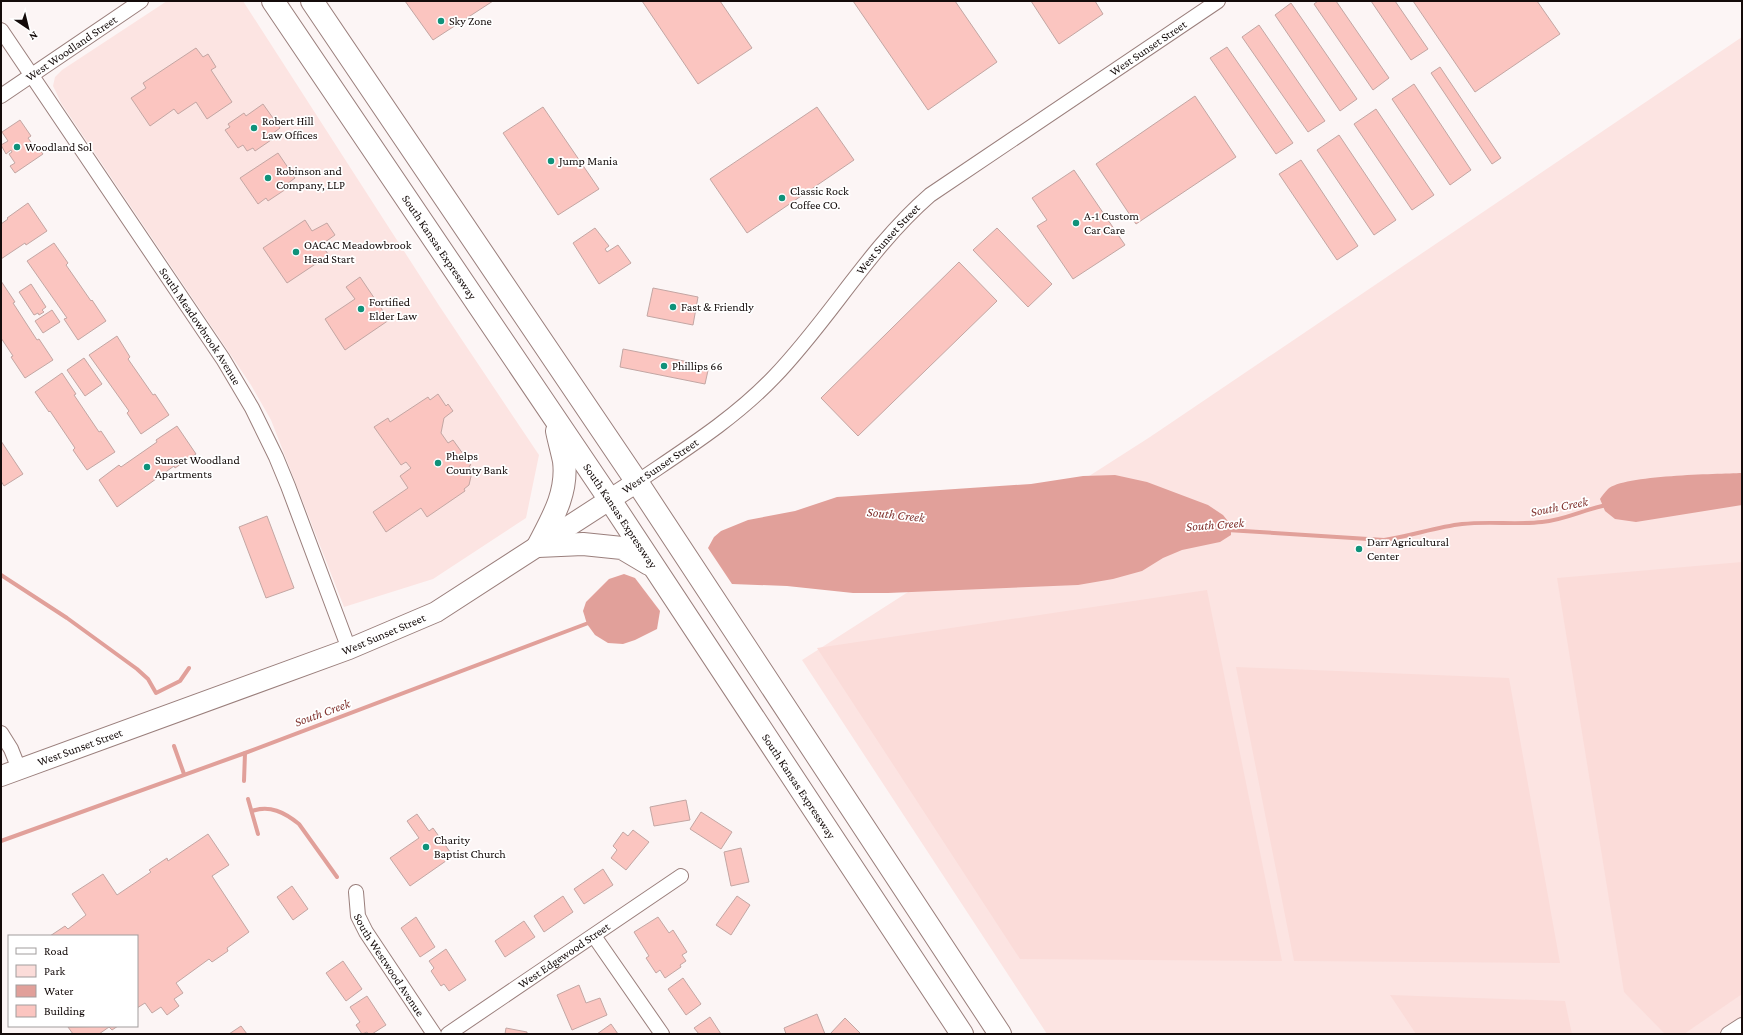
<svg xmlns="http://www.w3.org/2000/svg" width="1743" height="1035" font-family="'Crimson Pro',serif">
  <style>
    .built { fill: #fce4e2 }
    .green { fill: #fbdcd9 }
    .water { fill: #e1a09a }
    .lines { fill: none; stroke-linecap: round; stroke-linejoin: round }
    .stream { stroke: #e1a09a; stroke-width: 4 }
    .building { fill: #fbc5c0; stroke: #c3a6a3 }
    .street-casing { stroke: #9a7f7c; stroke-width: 16 }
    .secondary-casing { stroke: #9a7f7c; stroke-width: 22 }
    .primary-casing { stroke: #9a7f7c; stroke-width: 24 }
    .street { stroke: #fff; stroke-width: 14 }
    .secondary { stroke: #fff; stroke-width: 20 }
    .primary { stroke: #fff; stroke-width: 22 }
    .poi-dot { fill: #10927a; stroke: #fff; stroke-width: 1.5 }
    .labels { text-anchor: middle; stroke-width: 3.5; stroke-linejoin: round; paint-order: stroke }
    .poi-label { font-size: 12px; fill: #140b0a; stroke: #fff; text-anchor: start }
    .street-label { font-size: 12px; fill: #140b0a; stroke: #fff }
    .water-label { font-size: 13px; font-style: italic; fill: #833632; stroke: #fff }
  </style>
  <rect width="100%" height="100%" fill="#fcf5f5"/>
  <!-- built -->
  <g class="built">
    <path d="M167,1H243L440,307L539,455L526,518L433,579L344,607L271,420L251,385L61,103L56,92L53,86L55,77L62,70Z"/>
    <path d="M1742,37V1034H1047L802,660L1150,437Z"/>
  </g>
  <!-- green -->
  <g class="green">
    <path d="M1742,562V994L1684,1034H1665L1624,992L1557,578Z"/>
    <path d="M1207,590L1282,961L1020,959L817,648Z"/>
    <path d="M1236,667L1509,678L1560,963L1294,961Z"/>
    <path d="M1390,995L1565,1001L1572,1034H1416Z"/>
  </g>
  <!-- water -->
  <g class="water">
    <path d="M1742,473V505L1636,522L1615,519L1605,511L1600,499C1602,496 1605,492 1608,489C1623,475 1717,474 1742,473Z"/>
    <path d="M1115,475L1147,482L1208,505L1223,515L1231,525V535L1220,542L1182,550L1163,558L1142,571L1113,579L1078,585L888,593H853L787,586L732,584L708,548L714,537L721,531L748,520L795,511L837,497L1031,484L1083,476Z"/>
    <path d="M624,574L635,578L660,611L657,629L635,640L623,644L608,643L595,635L587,624L583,611L586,602L609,579Z"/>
  </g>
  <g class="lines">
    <!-- stream -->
    <g class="stream">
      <path d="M1227,530L1384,540C1411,536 1436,527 1462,524C1489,521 1516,525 1542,522C1565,520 1585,509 1607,505"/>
      <path d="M1,575L67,618L137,669L148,679L156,693L180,681L189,668"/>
      <path d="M174,746L184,774"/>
      <path d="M244,781L245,753"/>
      <path d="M248,799L258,834"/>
      <path d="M252,811C270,805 284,812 299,824L337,877"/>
      <path d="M1,841L245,753L591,622"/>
    </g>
  </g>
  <!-- building -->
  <g class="building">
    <path d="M405,1H493L433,40Z"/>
    <path d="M642,1H720L752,48L698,84Z"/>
    <path d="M853,1H955L997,62L928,110Z"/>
    <path d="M1031,1H1095L1103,14L1059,44Z"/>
    <path d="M1318,1H1336L1389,78L1373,90L1314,4Z"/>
    <path d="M1371,1H1395L1428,49L1411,60Z"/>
    <path d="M1413,1H1537L1560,34L1475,92Z"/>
    <path d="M1291,3L1357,99L1340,111L1275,15Z"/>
    <path d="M1259,25L1325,121L1308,132L1242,37Z"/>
    <path d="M1227,47L1293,143L1276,154L1210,58Z"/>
    <path d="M196,48L203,57L208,54L216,67L211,70L232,102L207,119L196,102L178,114L174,109L150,126L131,98L146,88L143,83Z"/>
    <path d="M1440,67L1501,158L1492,164L1431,73Z"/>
    <path d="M1414,84L1471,170L1450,185L1392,99Z"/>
    <path d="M1195,96L1236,157L1136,224L1096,164Z"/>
    <path d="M263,104L280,128L272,134L274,138L255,151L253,148L247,151L243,145L238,148L225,130L230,127L228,124L244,113L246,116Z"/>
    <path d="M543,107L599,189L558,215L503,133Z"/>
    <path d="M817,107L854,160L747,233L710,179Z"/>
    <path d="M1376,109L1434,195L1412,210L1354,124Z"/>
    <path d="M20,120L31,136L28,138L35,148L37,146L43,154L15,173L10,166L15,163L9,154L12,152L11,150L6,154L1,145L8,141L2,132Z"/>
    <path d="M1339,135L1396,220L1374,235L1317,150Z"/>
    <path d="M278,153L295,178L287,184L289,187L268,201L266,198L258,204L240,178Z"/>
    <path d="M1301,160L1358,246L1337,260L1279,174Z"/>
    <path d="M1074,170L1125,245L1073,279L1037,226L1047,220L1032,198Z"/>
    <path d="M28,203L47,231L26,245L25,243L1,259V224L8,219L7,218Z"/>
    <path d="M305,220L312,231L327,223L335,235L321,245L329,255L287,283L263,248Z"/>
    <path d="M595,228L609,246L605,249L607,252L618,245L631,263L599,284L573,243Z"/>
    <path d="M997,228L1052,284L1028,307L973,250Z"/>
    <path d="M54,243L68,263L66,265L91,301L92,300L106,321L78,340L64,319L67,318L27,261Z"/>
    <path d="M959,262L997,301L858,436L821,398Z"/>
    <path d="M360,277L389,320L345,350L325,319L355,299L346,287Z"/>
    <path d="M1,281L15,302L13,303L37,340L39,339L53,360L25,378L11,357L13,356L1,338Z"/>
    <path d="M31,284L46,307L42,310L44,312L39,315L38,313L34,315L19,292Z"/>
    <path d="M653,288L698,297L693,325L647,316Z"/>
    <path d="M52,310L60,322L43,333L35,321Z"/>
    <path d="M117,336L130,357L128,359L153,395L155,394L169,415L141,434L127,413L129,411L89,355Z"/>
    <path d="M623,349L709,366L705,384L620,367Z"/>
    <path d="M84,358L102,384L85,396L67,370Z"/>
    <path d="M62,373L76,394L74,395L99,432L101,431L115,452L87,470L73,450L75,448L50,411L49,412L35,392Z"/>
    <path d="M438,394L446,406L448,404L453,411L444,418L441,433L448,443L453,440L471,465L469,466L472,472L469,485L464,489L465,491L427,517L421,508L386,532L373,512L408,488L400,476L411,468L406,462L401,465L374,427L388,418L390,422L428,397L430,400Z"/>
    <path d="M177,426L196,454L175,468L174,466L117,507L99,480L119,465L121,467L157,442L156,440Z"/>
    <path d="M1,441L23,474L4,486L1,481Z"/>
    <path d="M267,516L294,588L266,598L239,527Z"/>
    <path d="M686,800L690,820L654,826L650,807Z"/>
    <path d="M701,812L732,832L721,849L690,829Z"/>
    <path d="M417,814L429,831L433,828L453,856L410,886L390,858L419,838L407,821Z"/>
    <path d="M633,830L649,842L626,870L611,858L617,850L613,846L623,832L628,836Z"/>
    <path d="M208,834L229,865L212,876L249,932L227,948L228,951L212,962L209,959L176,983L183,993L174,999L179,1006L167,1015L161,1007L152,1013L145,1003L137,1008V936H50L65,926L68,929L86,915L72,894L103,874L117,895L151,872L149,870L167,858L168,861Z"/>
    <path d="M741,848L749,882L731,886L724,852Z"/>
    <path d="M603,869L613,885L584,904L574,889Z"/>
    <path d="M292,886L308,909L293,920L277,897Z"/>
    <path d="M563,896L573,912L544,932L534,916Z"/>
    <path d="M737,896L750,905L731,935L716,925Z"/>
    <path d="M416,917L435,947L420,957L401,928Z"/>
    <path d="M658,917L669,933L673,930L687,952L682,955L686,961L680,965L681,967L665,978L660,970L656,973L646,958L649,956L634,932Z"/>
    <path d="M524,921L535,937L505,957L495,941Z"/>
    <path d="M446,949L466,980L449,991L444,984L441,986L431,971L434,968L429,961Z"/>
    <path d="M343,961L362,989L346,1001L326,973Z"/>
    <path d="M683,978L701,1004L686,1015L668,989Z"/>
    <path d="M579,985L586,1003L600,998L607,1015L572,1030L557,995Z"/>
    <path d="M367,996L386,1025L372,1034H368L367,1032L362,1034L356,1025L360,1022L350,1007Z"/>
    <path d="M817,1014L825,1034H786L784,1028Z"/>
    <path d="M710,1017L721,1034H699L694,1028Z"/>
    <path d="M845,1018L861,1034H830Z"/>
    <path d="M611,1024L618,1034H597Z"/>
    <path d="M118,1026L112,1030L109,1027L99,1034H73L68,1027Z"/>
    <path d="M241,1026L247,1034H229Z"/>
    <path d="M506,1028L527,1032V1034H505Z"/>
  </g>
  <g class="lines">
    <defs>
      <g id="street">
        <path id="s1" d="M1,30L223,359L252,408L276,457L288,486L349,649"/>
        <path id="s2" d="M1,96L141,1"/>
        <path id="s3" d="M637,482C684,450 734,419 774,377C830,319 868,249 930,195L1218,1"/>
        <path d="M1,733L11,749L19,769"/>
        <path id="s4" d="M356,892L358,916L366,932L434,1034"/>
        <path d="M594,936L662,1034"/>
        <path id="s5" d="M448,1034L681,876"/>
        <path d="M1728,1034L1742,1025"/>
      </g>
      <g id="secondary">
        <path id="s6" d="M1,776L349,649L436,612L637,482"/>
      </g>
      <g id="primary">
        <path id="s7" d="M273,1L610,500L962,1034"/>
        <path d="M312,1L637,482L1000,1034"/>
        <path d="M557,431C559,441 562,451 564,461C568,493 552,519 538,546L583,544L622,548L649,564"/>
      </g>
    </defs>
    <!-- street casing -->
    <use href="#street" class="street-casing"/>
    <!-- secondary casing -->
    <use href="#secondary" class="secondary-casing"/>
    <!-- primary casing -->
    <use href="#primary" class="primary-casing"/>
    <!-- street -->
    <use href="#street" class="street"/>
    <!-- secondary -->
    <use href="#secondary" class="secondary"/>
    <!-- primary -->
    <use href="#primary" class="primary"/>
  </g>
  <!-- markers -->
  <g class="poi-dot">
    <circle cx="441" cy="21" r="4"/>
    <circle cx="254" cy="128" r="4"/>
    <circle cx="17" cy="147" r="4"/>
    <circle cx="551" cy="161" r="4"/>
    <circle cx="268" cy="178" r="4"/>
    <circle cx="782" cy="198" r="4"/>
    <circle cx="1076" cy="223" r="4"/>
    <circle cx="296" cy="252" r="4"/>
    <circle cx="673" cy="307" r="4"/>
    <circle cx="361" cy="309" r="4"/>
    <circle cx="664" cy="366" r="4"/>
    <circle cx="438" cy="463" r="4"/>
    <circle cx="147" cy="467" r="4"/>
    <circle cx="1359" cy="549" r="4"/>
    <circle cx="426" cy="847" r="4"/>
  </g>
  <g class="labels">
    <!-- poi labels -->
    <g class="poi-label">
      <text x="449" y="25">Sky Zone</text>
      <text x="262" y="125">Robert Hill<tspan x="262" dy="14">Law Offices</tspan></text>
      <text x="25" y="151">Woodland Sol</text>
      <text x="559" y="165">Jump Mania</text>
      <text x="276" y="175">Robinson and<tspan x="276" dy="14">Company, LLP</tspan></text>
      <text x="790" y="195">Classic Rock<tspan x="790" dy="14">Coffee CO.</tspan></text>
      <text x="1084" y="220">A-1 Custom<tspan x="1084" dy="14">Car Care</tspan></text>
      <text x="304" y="249">OACAC Meadowbrook<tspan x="304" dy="14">Head Start</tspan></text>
      <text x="369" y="306">Fortified<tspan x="369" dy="14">Elder Law</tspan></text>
      <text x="681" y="311">Fast &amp; Friendly</text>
      <text x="672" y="370">Phillips 66</text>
      <text x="446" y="460">Phelps<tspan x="446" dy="14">County Bank</tspan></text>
      <text x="155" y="464">Sunset Woodland<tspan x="155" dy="14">Apartments</tspan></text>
      <text x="1367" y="546">Darr Agricultural<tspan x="1367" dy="14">Center</tspan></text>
      <text x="434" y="844">Charity<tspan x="434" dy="14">Baptist Church</tspan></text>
    </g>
    <!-- street labels -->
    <g class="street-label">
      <text dy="4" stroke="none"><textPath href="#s2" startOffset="85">West Woodland Street</textPath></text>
      <text dy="4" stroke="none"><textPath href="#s3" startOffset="676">West Sunset Street</textPath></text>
      <text dy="4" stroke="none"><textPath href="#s3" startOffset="352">West Sunset Street</textPath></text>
      <text dy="4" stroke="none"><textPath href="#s7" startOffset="297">South Kansas Expressway</textPath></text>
      <text dy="4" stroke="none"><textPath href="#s1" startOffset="357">South Meadowbrook Avenue</textPath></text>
      <text transform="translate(660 466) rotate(-34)" y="4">West Sunset Street</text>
      <text dy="4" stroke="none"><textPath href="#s7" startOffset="621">South Kansas Expressway</textPath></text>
      <text dy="4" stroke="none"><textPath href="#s6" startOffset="408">West Sunset Street</textPath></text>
      <text dy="4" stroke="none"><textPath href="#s6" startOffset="84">West Sunset Street</textPath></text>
      <text dy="4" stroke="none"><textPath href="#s7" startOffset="945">South Kansas Expressway</textPath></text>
      <text dy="4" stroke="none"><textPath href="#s5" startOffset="140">West Edgewood Street</textPath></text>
      <text dy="4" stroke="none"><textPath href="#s4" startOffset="82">South Westwood Avenue</textPath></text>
    </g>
    <!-- water labels -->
    <g class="water-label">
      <text transform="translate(1559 506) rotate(-11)" y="5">South Creek</text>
      <text transform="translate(896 514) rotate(6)" y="5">South Creek</text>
      <text transform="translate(1215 524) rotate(-4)" y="5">South Creek</text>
      <text transform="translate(322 712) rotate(-20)" y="5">South Creek</text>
    </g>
  </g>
  <!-- border -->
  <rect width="1743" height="1035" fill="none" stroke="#140b0a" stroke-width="4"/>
  <!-- legend -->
  <rect x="8" y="935" width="130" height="92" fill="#ffffff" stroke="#a19d9d"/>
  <rect x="16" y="948" width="20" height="6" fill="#ffffff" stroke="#a19d9d"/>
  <text x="44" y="955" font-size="12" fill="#140b0a">Road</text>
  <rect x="16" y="965" width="20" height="12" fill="#fbdcd9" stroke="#a19d9d"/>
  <text x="44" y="975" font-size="12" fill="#140b0a">Park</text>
  <rect x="16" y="985" width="20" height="12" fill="#e1a09a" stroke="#a19d9d"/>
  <text x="44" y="995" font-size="12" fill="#140b0a">Water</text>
  <rect x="16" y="1005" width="20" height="12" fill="#fbc5c0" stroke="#a19d9d"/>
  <text x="44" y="1015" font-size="12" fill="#140b0a">Building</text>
  <!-- north arrow -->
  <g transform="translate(28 28) rotate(145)" stroke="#ffffff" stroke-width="3" paint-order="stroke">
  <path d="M0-3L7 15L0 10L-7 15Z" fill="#140b0a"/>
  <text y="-6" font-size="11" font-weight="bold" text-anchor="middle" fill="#140b0a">N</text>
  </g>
</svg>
